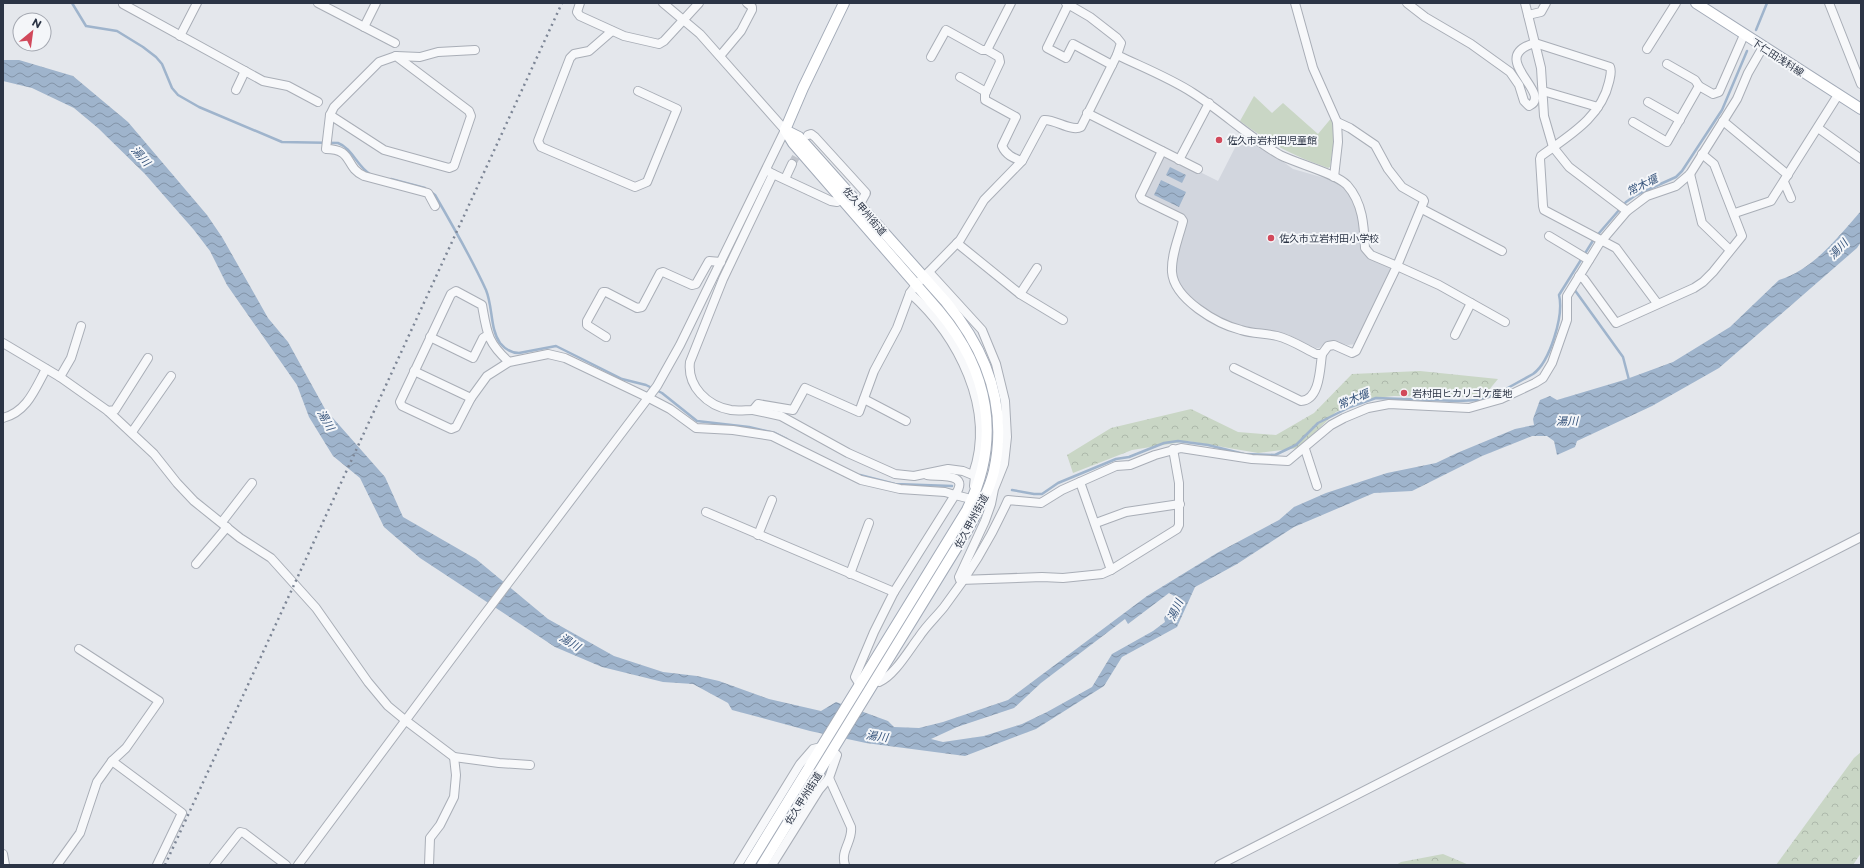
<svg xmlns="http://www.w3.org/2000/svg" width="1864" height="868" font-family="Montserrat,'Noto Sans JP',sans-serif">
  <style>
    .built { fill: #d2d6de }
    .green { fill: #c9d6c5 }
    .forest { fill: url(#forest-crowns) }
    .water { fill: url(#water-waves); fill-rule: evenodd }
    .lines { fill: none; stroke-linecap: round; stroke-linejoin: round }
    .stream { stroke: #9fb4cc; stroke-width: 2.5 }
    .minor-tunnel { stroke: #bfc3cb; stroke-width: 8; stroke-dasharray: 8 4; stroke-linecap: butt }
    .minor-casing { stroke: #a9aeb7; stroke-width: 10 }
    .major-casing { stroke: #a3abb8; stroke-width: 12 }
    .minor { stroke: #f7f8fa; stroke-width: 8 }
    .major { stroke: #fff; stroke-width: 10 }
    .rail { stroke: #7d8696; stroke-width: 2.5; stroke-dasharray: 2 4; stroke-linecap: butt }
    .poi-dot { fill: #d1495b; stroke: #f4f6f9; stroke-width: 1.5 }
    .labels { text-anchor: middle; stroke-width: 4; stroke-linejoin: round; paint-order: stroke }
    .street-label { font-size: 10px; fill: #2b3445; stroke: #f4f6f9 }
    .poi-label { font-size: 10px; fill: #2b3445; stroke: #f4f6f9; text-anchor: start }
    .water-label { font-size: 11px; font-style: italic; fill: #34527a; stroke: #f4f6f9 }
  </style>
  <defs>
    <pattern id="forest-crowns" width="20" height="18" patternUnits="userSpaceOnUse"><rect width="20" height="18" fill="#c9d6c5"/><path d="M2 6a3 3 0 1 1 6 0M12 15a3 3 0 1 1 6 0" fill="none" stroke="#adb8ab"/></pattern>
    <pattern id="water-waves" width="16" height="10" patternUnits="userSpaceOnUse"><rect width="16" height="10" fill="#9fb4cc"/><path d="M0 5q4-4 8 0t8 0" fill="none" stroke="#8293a7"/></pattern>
  </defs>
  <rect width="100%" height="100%" fill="#e4e7ec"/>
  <!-- built -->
  <path class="built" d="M1243,132L1293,169L1328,179L1344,187L1350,195L1361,219L1362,245L1394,267L1356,344L1348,345L1332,341H1327L1319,348H1316L1287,334L1238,325L1226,321L1194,303L1184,292L1174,273L1175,256L1186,218L1145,197L1144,195L1164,154L1218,181Z"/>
  <!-- green -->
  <path class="green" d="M1254,96L1272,113L1283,103L1318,134L1333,116L1335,134L1330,167L1328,168C1291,155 1271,144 1240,121Z"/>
  <!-- forest -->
  <g class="forest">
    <path d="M1420,371L1498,379L1483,397L1394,396L1366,399L1336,412L1299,448L1258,453L1188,441L1132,450L1073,473L1067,455L1111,428L1191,409L1238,432L1276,435L1314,413L1352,374Z"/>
    <path d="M1861,752V853L1853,865H1776L1854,758Z"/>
    <path d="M1443,854L1469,865H1396L1401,862Z"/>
  </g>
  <!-- water -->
  <g class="water">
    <path d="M3,60H19L73,76L128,122L207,215L222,237L268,318L288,342L325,409L385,477L403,517L476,559L548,619L614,656L663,672L697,676L719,681L769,699L821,711L836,702L888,721L894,727L919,728L943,722L1008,700L1147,596L1217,553L1279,520L1294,507L1326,493L1387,473L1436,463L1457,453L1515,429L1534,425L1533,419L1540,400L1550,396L1557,400L1624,380L1673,362L1730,327L1779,280C1813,270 1838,237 1861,211V242L1857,248L1719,368L1652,406L1577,441L1575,447L1557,455L1554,441L1547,436H1532L1482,456L1412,491L1374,493L1294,527L1237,564L1195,587L1177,627L1122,657L1104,686L1036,729L965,756L866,743L810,731L732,710L728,703L693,684L663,682L602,667L555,647L420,558L384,527L360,478L333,456L309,417L297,385L227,285L210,251L194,230L145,174L98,128L74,108L32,88L3,81ZM1169,593L1176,597L1164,618L1165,622L1153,631L1112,654L1092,687L1047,712L1022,724L984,736L943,742L931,739L957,727L1014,708L1041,683L1125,619L1128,624Z"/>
    <path d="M1170,167L1186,175L1182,183L1166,175Z"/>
    <path d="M1161,180L1186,192L1179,207L1154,195Z"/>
  </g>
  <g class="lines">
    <!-- stream -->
    <g class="stream">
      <path d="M72,3L86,26L117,31L143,47L156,57L162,64L172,88L178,95L199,107L282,142L338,143C352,148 357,166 370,174"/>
      <path d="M1756,30L1767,3"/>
      <path d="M391,179L425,188"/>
      <path d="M431,192L435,195C453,226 471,257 486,290C493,307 490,329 500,343C505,349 512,353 519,353L556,346L622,379L646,385L662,393L697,421L749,427L775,433L787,439"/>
      <path d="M1574,289L1623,357L1629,380"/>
      <path d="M860,475L895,484L952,486"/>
      <path d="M1012,490L1034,494H1042L1058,483L1116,459L1129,457L1164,443L1178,441L1208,445L1244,454L1275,455L1296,445L1318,423L1350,407L1376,398L1458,401L1479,400L1495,395L1533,374C1550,362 1564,315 1559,295L1594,239L1626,202L1636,195L1676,177L1682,171L1722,110L1747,51"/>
    </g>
    <!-- minor-tunnel -->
    <path class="minor-tunnel" d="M792,164L802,146"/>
    <defs>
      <g id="minor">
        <path d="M318,3L395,43"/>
        <path d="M580,3L577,12L580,16L624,36L659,44L664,41L699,3"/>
        <path d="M1011,3L987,50L999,57L1000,62L985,94V100L1016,117L1002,146C1006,155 1013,158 1022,161"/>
        <path d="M1066,3L1090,17L1117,38L1121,43L1117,55C1142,67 1170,78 1193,93C1223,112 1250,138 1280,155C1298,164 1335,173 1347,185C1363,203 1364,226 1365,248L1371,255L1397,266L1356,351L1352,353L1334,345L1328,346L1322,354H1316C1304,348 1290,339 1277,336C1265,333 1253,334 1241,330C1217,324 1174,299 1172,272C1171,255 1179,237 1183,221L1181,218L1142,199L1140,196L1162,151"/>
        <path d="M1295,3L1313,68L1337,122L1338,142L1334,177"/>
        <path d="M1407,3L1425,17L1471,44L1510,72L1519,85L1524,101L1529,106C1555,94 1485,57 1535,43L1610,67C1612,72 1610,77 1609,82C1601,118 1568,136 1541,156L1540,159L1543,206L1544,210L1616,248L1657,303"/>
        <path d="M1525,3L1541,68L1544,116L1553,147L1569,167L1627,211"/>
        <path d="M1829,3L1861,84"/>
        <path d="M123,4L263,81L288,86L318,102"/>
        <path d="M1068,5L1047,48L1066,58L1073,44L1112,65"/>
        <path d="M1528,15L1541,12L1546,3"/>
        <path d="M364,27L376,3"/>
        <path d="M612,31L589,51L574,54L570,58L538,141L541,147L635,187L647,182L677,109L638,91"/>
        <path d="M180,36L197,3"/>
        <path d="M1647,49L1676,3"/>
        <path d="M396,56L469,111L471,116L454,166L449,168L384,150L330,115L334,107L379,62Z"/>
        <path d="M396,56L420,57L438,52L475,50"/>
        <path d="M720,56L741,31L752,10V7L747,3"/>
        <path d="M931,57L946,30L982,50H987"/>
        <path d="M1667,64L1695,80L1699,86"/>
        <path d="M960,77L986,92"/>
        <path d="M236,90L245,71"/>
        <path d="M1543,91L1598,107"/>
        <path d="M1648,102L1680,120"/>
        <path d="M1087,113L1198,169"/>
        <path d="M330,115L326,149C354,149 344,167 364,176L428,193L435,206"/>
        <path d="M1723,121L1788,175"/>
        <path d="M1337,122L1350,128L1375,145L1388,169L1402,187L1423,199L1424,201L1397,266L1439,285L1505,322"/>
        <path d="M1633,122L1667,142L1699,86L1713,94L1719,92L1744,35"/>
        <path d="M1818,128L1861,159"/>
        <path d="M808,135L811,134L815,137L866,193L860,204"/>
        <path d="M1179,160L1209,103"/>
        <path d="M766,170L773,174L723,279L690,362C687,386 707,406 731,410C738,411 746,410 753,410L758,404L793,410L805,388L859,412L874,371L897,328L910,293L916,285L960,240L984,200L1022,161L1044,120C1055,119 1071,132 1081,127L1117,55"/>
        <path d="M773,174L831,201L837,202L842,199"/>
        <path d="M1690,174L1702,223L1730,250"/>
        <path d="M785,179L792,164"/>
        <path d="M1784,182L1791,198"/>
        <path d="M1422,209L1502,251"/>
        <path d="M1735,213L1771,201L1838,95"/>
        <path d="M1549,236L1589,260"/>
        <path d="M957,243L1020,294L1063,320"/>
        <path d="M929,272L982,330L996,364L1005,401L1007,437L1004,464L994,489L991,504L985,521L959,577L960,580L1042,577L1063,578L1102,574L1111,570L1177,529L1179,525V483L1173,449"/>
        <path d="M1579,276L1584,279L1616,323L1694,288L1703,282L1713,272L1742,236L1714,164L1702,154"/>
        <path d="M910,293C958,336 996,409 973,474"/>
        <path d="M1020,294L1037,268"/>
        <path d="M1455,335L1471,303"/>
        <path d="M430,337L473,358L483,338L488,335"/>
        <path d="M606,337L587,325V321L603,292H606L637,308L642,307L660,273L663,272L692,285L696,284L709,261L721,262"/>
        <path d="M3,343L60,377L108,411L154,454L177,483L194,501L240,538L271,558L316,608L368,682L388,706L405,720L454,757L499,763L530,765"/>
        <path d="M509,362C487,342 487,333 482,305L456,291L451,294L400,402L402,406L451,429L456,427L471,398L487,376L509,362L548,354L565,358L649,398L670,409L696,428L733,430L772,436L861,480L900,489L945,492L955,495C971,472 939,477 927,475"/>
        <path d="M1234,368L1301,401C1320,400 1320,368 1322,354"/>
        <path d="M414,371L471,398"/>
        <path d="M60,377L71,358L81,326"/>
        <path d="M864,399L906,421"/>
        <path d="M753,410L781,416L848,453L895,474L914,476L948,469L963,471L975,476L974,486"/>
        <path d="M108,411L115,410L148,358"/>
        <path d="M3,418C27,412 35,389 46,369"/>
        <path d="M132,432L171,376"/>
        <path d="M1305,449L1317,486"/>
        <path d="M1080,482L1111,570"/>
        <path d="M706,512L894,592L874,632L855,677L860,685"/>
        <path d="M222,522L252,483"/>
        <path d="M1096,523L1126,512L1180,504"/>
        <path d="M758,535L772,500"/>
        <path d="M196,564L227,527"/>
        <path d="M850,574L869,523"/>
        <path d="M894,592L955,495L967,498"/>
        <path d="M79,649L159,701L126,748L112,761"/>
        <path d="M875,680L879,682C894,676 909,650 919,637C926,626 936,617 944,607C970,573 991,538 1008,500L1041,503L1062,490L1116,466L1130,465L1155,455L1181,448L1252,459L1288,461L1331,425L1344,418L1368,408L1389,404L1469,408L1501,399L1535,383L1543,378L1552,363L1567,320V296L1599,244L1627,211L1647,196L1676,186L1690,174L1737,99L1748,73L1763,47"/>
        <path d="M833,751L837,755L829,778L851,827C853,841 840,851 845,865"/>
        <path d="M3,854L5,865"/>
        <path d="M57,865L80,833L97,782L112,761L182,813L157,865"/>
        <path d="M214,865L240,832L244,833L286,865"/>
        <path d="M298,865L478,623L657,386L680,345L785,130L700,34L663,3"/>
        <path d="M429,865L430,838L440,825L454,797L456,775L454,757"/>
        <path d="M738,865L800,764L813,749L821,747"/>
        <path d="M772,865L819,790L829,778"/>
        <path d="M1219,865L1861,537"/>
      </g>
      <g id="major">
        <path d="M1696,3L1861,109"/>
        <path d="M749,865L967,510C1002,439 989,371 939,311L793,143L785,130L803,88L844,3"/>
        <path d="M762,865L968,529C978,510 989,492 994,471C1008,407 986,350 946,302L799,137L785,130"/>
      </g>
    </defs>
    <!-- minor casing -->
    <use href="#minor" class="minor-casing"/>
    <!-- major casing -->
    <use href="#major" class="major-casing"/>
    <!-- minor -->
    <use href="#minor" class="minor"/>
    <!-- major -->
    <use href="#major" class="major"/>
    <!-- rail -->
    <path class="rail" d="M165,865L562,3"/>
  </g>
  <!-- markers -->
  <g class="poi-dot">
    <circle cx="1219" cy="140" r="4"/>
    <circle cx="1271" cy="238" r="4"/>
    <circle cx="1404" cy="393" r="4"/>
  </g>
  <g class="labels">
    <!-- street labels -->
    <g class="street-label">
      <text transform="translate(1778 57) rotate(33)" y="4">下仁田浅科線</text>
      <text transform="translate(865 211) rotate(49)" y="4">佐久甲州街道</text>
      <text transform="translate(971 521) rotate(-62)" y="4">佐久甲州街道</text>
      <text transform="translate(803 798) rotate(-58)" y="4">佐久甲州街道</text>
    </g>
    <!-- poi labels -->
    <g class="poi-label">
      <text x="1227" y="144">佐久市岩村田児童館</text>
      <text x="1279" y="242">佐久市立岩村田小学校</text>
      <text x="1412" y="397">岩村田ヒカリゴケ産地</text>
    </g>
    <!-- water labels -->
    <g class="water-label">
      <text transform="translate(141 156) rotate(48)" y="4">湯川</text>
      <text transform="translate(1642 185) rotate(-26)" y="4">常木堰</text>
      <text transform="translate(1838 249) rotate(-47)" y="4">湯川</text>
      <text transform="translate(1353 399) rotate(-22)" y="4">常木堰</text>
      <text transform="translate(326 420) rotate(60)" y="4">湯川</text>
      <text x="1567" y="425">湯川</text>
      <text transform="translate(1175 610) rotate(-66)" y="4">湯川</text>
      <text transform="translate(570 642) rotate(31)" y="4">湯川</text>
      <text transform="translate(877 736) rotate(8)" y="4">湯川</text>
    </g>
  </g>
  <!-- border -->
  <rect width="1864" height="868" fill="none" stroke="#2b3445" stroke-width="8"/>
  <!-- north arrow -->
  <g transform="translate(32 32) rotate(29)"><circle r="19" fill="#f4f6f9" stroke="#a4a8b1"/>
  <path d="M0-3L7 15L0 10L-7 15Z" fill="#d1495b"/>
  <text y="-6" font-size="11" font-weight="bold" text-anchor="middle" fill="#2b3445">N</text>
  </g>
</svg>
